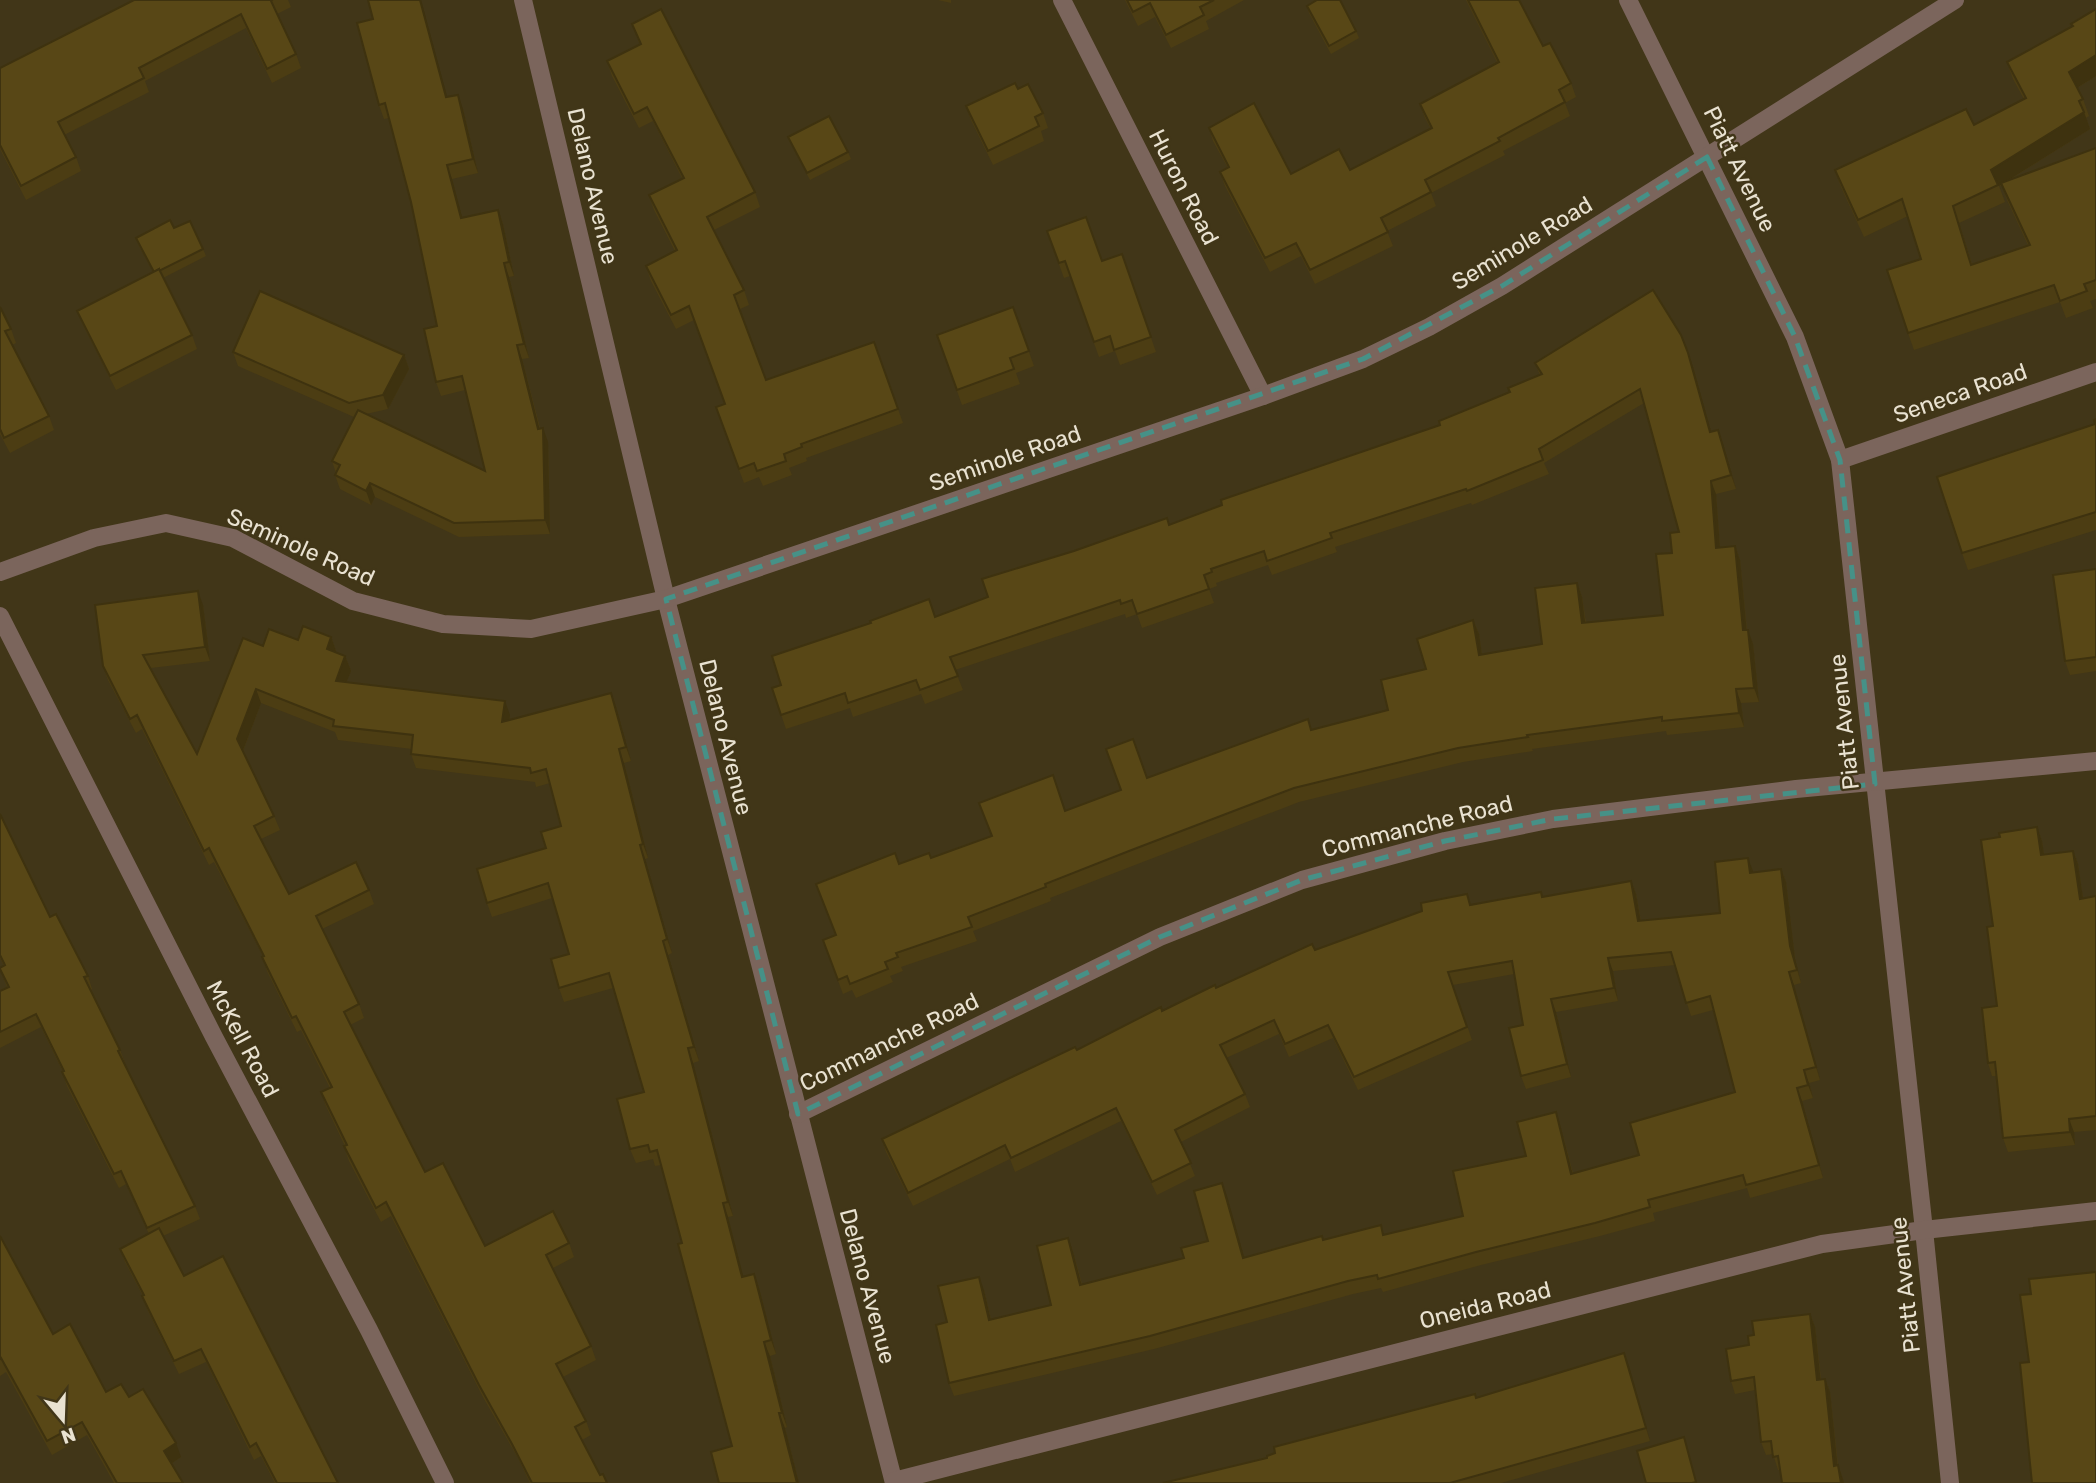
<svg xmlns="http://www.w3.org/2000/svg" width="2096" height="1483" font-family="Rubik,sans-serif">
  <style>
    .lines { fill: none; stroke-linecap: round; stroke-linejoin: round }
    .minor { stroke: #7b655c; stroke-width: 18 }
    .wall { fill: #4c3d13; fill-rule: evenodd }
    .shaded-wall { fill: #3e320f }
    .building { fill: #584716; stroke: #3e320f; stroke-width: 2 }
    .marked { fill: none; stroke: #469187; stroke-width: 5; stroke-dasharray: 14 9; stroke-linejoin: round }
    .labels { text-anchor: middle; stroke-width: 5; stroke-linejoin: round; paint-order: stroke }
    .street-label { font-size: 23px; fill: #e9e2d1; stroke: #413618 }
  </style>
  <rect width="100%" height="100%" fill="#413618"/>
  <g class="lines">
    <!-- minor -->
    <g class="minor">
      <path d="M523,0L666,599L894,1483"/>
      <path d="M1062,0L1263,396"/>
      <path d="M1628,0L1795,337L1840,460L1924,1230L1950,1483"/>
      <path d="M1840,460L2096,372"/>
      <path d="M0,572L94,538L166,523L233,538L353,601L443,624L531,629L666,599L1263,396L1363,359L1429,327L1502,286L1955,0"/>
      <path d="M0,616L214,1037L369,1330L445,1483"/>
      <path d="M798,1114L1160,937L1302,880L1445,841L1553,819L1796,789L2096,761"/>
      <path d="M894,1481L1822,1244L1924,1230L2096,1211"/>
    </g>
  </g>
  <!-- wall -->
  <g class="wall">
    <path d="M134,0H288L291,7L277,14L296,54L301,68L272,83L246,28L145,81L149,92L64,135L76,157L81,171L26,200L0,149V68Z"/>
    <path d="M938,0H951V3Z"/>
    <path d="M1125,0H1244L1206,21L1209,29L1171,48L1155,17L1138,26Z"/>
    <path d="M1466,0H1519L1543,46L1571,83L1576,97L1565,103L1570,116L1503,151L1505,155L1431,193L1436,206L1387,231L1393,246L1315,284L1301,256L1270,272L1225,186L1220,172L1228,168L1213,141L1209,128L1291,174L1350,170L1431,129L1425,118L1420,104L1497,62Z"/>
    <path d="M1307,6L1356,31L1359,38L1331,54L1309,13Z"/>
    <path d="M373,19L447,97L463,109L478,173L452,179L462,218L498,210L503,224L514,276L509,277L529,358L522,359L540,428L548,442L550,534L459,537L375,497L371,505L340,489L335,475L336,473L332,461L354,417L238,366L233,352L404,355L409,369L388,409L366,414L485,471L465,390L441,396L436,382L437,326L411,202L389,118L384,119L379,105Z"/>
    <path d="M632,24L755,192L760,207L714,230L744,290L749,305L740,309L766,380L874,342L903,423L806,458L807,461L789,468L792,475L763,486L759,477L744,483L716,407L725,404L694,320L676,329L651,281L646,266L675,251L654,210L649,195L682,178L653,121L639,128L612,76L607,61L640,45Z"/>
    <path d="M2007,62L2096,76L2077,88L2083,99L2089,116L2086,118L2090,129L2009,180L2096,148V299L2090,301L2093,308L2066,318L2060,302L1914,350L1908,333L1921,259L1908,216L1864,237L1841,187L1835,170L1974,125L2024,99L2013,79ZM2002,185L2007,200L2028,245L1972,264L1959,223L2005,202L1999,186Z"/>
    <path d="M1018,89L1043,113L1048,128L1041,131L1044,141L993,165L971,120L966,106Z"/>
    <path d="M788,137L848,152L851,159L810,180L791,144Z"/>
    <path d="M174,228L203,249L206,256L163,278L192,335L197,349L116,390L83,325L77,311L153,272L139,246L136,238Z"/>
    <path d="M1047,231L1102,261L1122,254L1156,352L1120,365L1115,351L1099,357L1070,276L1064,278Z"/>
    <path d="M0,307L11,329L16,343L12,345L49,416L54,430L10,453L0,434Z"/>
    <path d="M1013,307L1034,366L1016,373L1020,384L962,405L937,335Z"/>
    <path d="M1535,363L1693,367L1711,432L1718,430L1723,444L1736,489L1716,494L1720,547L1735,546L1740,560L1747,630L1753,644L1759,702L1741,703L1744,727L1667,735L1666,731L1532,749L1533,751L1463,762L1299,802L1135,865L1050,898L1051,901L973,931L977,941L901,967L903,971L890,976L893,982L856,998L852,990L843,994L823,940L836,935L899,864L931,858L1066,811L1121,790L1147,778L1312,729L1388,710L1473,620L1479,634L1482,654L1542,644L1577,583L1582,597L1586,623L1663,615L1672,553L1679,532L1644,403L1544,463L1549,474L1472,505L1471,503L1335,547L1337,552L1272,575L1268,565L1216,583L1217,586L1209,589L1214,603L1142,628L1137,614L1126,618L1125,614L955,670L963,690L925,704L921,694L853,717L850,708L786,729L772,688L935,617L1169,525L1440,425L1510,392L1540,375Z"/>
    <path d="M2096,419V530L1968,570L1962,553L2095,424Z"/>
    <path d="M2096,569V671L2070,675L2065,661Z"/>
    <path d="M203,605L210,661L151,668L197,754L263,646L298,640L331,637L336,651V652L345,656L351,671L346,682L510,715L509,720L611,693L616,707L631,761L624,763L648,858L645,859L672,953L668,955L699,1061L693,1063L733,1216L728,1217L743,1277L754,1274L759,1288L776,1354L770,1356L787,1427L785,1428L799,1483H719L732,1446L682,1243L661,1165L655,1166L653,1159L636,1163L630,1149L644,1092L613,988L564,1002L559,988L569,954L552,898L492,917L487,903L546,848L561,826L550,783L536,787L535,782L416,768L411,754L412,749L338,740L335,732L261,703L243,751L274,816L280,830L261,839L289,894L369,890L374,904L322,929L359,1004L364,1018L350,1025L425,1172L485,1246L569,1243L574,1257L553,1268L591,1346L596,1360L563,1377L586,1421L591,1435L582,1440L600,1475L607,1483H530L518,1458L484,1399L391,1216L381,1222L349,1161L344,1146H345L326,1106L321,1092L330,1088L301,1030L297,1032L267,971L263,956L214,862L209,865L142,729L136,733L108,680L103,666Z"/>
    <path d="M0,814L50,917L88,976L92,989L91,990L120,1050L125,1063L124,1064L195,1206L200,1219L163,1236L184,1276L338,1483H275L261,1456L254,1460L206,1362L179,1374L147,1309L143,1296L125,1262L120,1249L149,1234L126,1184L119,1188L67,1086L62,1072H63L41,1027L0,1048V991L7,987L0,970L4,966L0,958Z"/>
    <path d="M2037,827L2042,841L2044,855L2073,851L2078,864L2083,898L2096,896V1130L2074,1132L2075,1145L2008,1152L2003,1138L1997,1076H1992L1988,1063L1997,1006L1993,926L2000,837Z"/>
    <path d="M1781,869L1786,882L1795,959L1801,983L1794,985L1820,1080L1809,1083L1813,1098L1802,1101L1823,1178L1750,1198L1747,1188L1653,1213L1655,1221L1600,1236L1481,1265L1383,1292L1381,1288L1353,1294L1154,1349L954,1396L949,1383L947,1322L984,1290L991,1319L1051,1305L1068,1238L1073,1252L1082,1284L1184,1258L1208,1241L1222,1183L1244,1257L1323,1240L1384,1235L1463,1216L1526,1156L1556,1112L1560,1125L1573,1173L1639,1155L1735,1092L1713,1010L1691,1016L1675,965L1613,971L1618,1001L1556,1012L1571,1077L1526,1089L1521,1076L1523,1025L1514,974L1453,985L1472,1040L1358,1090L1333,1038L1289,1057L1279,1034L1226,1058L1245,1094L1250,1107L1181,1142L1195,1176L1157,1195L1121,1121L1015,1172L1010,1159L913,1206L886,1152L882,1139L1162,1011L1216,988L1467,894L1471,905L1541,892L1543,897L1631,881L1636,894L1641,921L1720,913L1753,873Z"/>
    <path d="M0,1236L53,1334L106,1392L129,1397L181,1457L172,1463L183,1483H114L87,1435L52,1455L6,1372L0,1376Z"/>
    <path d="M1810,1314L1815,1327L1821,1379H1825L1830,1392L1838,1465L1844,1483H1782L1780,1470H1778L1773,1454L1766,1455L1761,1442L1755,1390L1735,1394L1731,1381L1754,1335Z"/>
    <path d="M1624,1353L1650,1441L1501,1483H1163L1267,1458L1476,1398Z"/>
  </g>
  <!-- shaded-wall -->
  <g class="shaded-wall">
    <path d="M420,0H421L451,111L446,97Z"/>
    <path d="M2096,55V76L2075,89L2069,72Z"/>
    <path d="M458,95L463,109L478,173L473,159Z"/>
    <path d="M2084,112L2090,129L1999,186L1991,170Z"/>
    <path d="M447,165L452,179L466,232L461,218Z"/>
    <path d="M498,210L503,224L514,276L509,262Z"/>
    <path d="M504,263L509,277L529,358L524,344Z"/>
    <path d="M517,345L522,359L543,443L538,429Z"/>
    <path d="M1688,353L1693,367L1715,446L1710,432Z"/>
    <path d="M404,355L409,369L388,409L383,395Z"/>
    <path d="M543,428L548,442L550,534L545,520Z"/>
    <path d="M1718,430L1723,444L1736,489L1731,475Z"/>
    <path d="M1711,481L1716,494L1721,562L1716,548Z"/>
    <path d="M370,483L375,497L371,505L366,491Z"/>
    <path d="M1735,546L1740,560L1748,644L1743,630Z"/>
    <path d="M1577,583L1582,597L1587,637L1582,623Z"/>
    <path d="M198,591L203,605L210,661L205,647Z"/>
    <path d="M1473,620L1479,634L1484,669L1479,655Z"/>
    <path d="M1748,630L1753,644L1759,702L1754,688Z"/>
    <path d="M331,637L336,651L332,663L327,649Z"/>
    <path d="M345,656L351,671L341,695L336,681Z"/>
    <path d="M256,689L261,703L242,753L237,739Z"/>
    <path d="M1736,689L1741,703L1744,727L1739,713Z"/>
    <path d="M611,693L616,707L631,761L626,747Z"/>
    <path d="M505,701L510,715L507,736L502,722Z"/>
    <path d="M619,749L624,763L648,858L643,844Z"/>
    <path d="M2037,827L2042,841L2046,868L2041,855Z"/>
    <path d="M640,845L645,859L672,953L667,939Z"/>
    <path d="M2073,851L2078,864L2085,912L2080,899Z"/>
    <path d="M1748,858L1753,871L1755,886L1750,873Z"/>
    <path d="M1781,869L1786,882L1795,959L1801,983L1790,946Z"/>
    <path d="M1631,881L1636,894L1643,934L1638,921Z"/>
    <path d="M663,941L668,955L699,1061L694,1047Z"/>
    <path d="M1608,958L1613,971L1618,1001L1614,988Z"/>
    <path d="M1789,972L1794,985L1820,1080L1816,1067Z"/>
    <path d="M1551,999L1556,1012L1571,1077L1567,1064Z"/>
    <path d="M688,1048L693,1063L733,1216L728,1202Z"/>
    <path d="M1804,1070L1809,1083L1813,1098L1808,1085Z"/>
    <path d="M1797,1088L1802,1101L1823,1178L1819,1165Z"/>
    <path d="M1556,1112L1560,1125L1576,1187L1571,1174Z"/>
    <path d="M2069,1119L2074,1132L2075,1145L2070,1132Z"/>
    <path d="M1222,1183L1227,1196L1248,1271L1243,1258Z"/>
    <path d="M723,1203L728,1217L747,1291L742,1277Z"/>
    <path d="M1068,1238L1073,1252L1085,1298L1080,1285Z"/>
    <path d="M754,1274L759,1288L776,1354L771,1340Z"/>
    <path d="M979,1277L984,1290L994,1333L989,1320Z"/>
    <path d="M1810,1314L1815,1327L1822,1393L1817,1380Z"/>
    <path d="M764,1342L770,1356L787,1427L782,1413Z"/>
    <path d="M1624,1353L1629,1366L1650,1441L1646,1428Z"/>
    <path d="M1825,1379L1830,1392L1839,1479L1834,1466Z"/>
    <path d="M779,1413L785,1428L799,1483H797Z"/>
    <path d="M176,1443L181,1457L169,1465L164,1451Z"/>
    <path d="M1838,1465L1843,1479L1844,1483H1841Z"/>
  </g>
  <!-- building -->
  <g class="building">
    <path d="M134,0H272L271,1L296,54L267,69L241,14L139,68L144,78L58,122L76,157L21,186L0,145V68Z"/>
    <path d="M368,0H420L446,97L458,95L473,159L447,165L461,218L498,210L509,262L504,263L524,344L517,345L538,429L543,428L545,520L454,523L370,483L366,491L335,475L340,465L332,461L358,410L485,471L462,376L436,382L424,329L437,326L411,202L385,103L379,105L357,23L373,19Z"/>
    <path d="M1127,0H1214L1200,7L1204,15L1166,35L1150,3L1133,12Z"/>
    <path d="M1317,0H1340L1356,31L1329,46L1307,6Z"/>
    <path d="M1468,0H1519L1543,46L1550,43L1571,83L1559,90L1565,102L1498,138L1500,141L1425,180L1431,192L1381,218L1388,232L1310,270L1296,243L1265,258L1220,172L1229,167L1209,128L1254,103L1291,174L1339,149L1350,170L1432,128L1420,104L1499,62Z"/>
    <path d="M661,9L755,192L707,217L744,290L734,295L766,380L874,342L898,409L801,444L802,447L784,454L786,461L757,471L754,463L739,469L716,407L725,404L689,306L671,315L646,266L677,250L649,195L684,178L647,107L634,114L607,61L641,44L632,24Z"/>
    <path d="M2096,9V55L2069,72L2083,99L2079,101L2084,112L1991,170L1998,185L1953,206L1971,265L2030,245L2001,183L2096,148V280L2084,284L2087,291L2060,301L2054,285L1908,333L1887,270L1921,259L1902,199L1858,220L1835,170L1966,109L1974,125L2026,98L2007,62L2073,26L2071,24Z"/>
    <path d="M1015,83L1018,89L1028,84L1043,113L1035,117L1039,126L988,151L966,106Z"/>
    <path d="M829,116L848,152L807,173L788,137Z"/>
    <path d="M1086,217L1102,261L1122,254L1151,337L1114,350L1110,336L1094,342L1065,261L1059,263L1047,231Z"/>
    <path d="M170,220L174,228L190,221L203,249L159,271V269L154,272L136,238Z"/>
    <path d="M159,269L192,335L110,376L77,311Z"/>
    <path d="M1653,290L1681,335L1688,353L1710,432L1718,430L1731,475L1711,481L1716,548L1735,546L1743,630H1748L1754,688L1736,689L1739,713L1662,721V717L1527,735L1528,737L1458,748L1294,788L1129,851L1045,884L1046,887L968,917L972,927L896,953L898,957L885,962L888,969L850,984L847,976L838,980L823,940L836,935L816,884L895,853L899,864L929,853L931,858L992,836L979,803L1053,775L1065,811L1121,790L1106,749L1133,739L1147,778L1308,719L1311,730L1388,710L1381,680L1426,669L1417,639L1473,620L1479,655L1542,644L1535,588L1577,583L1582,623L1663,615L1656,554L1672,553L1670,533L1679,532L1640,389L1539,449L1543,460L1467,491L1466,489L1330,533L1332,538L1267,561L1264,551L1211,569L1212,572L1204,575L1209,589L1137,614L1132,600L1121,604L1120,600L950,657L958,676L920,690L916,680L848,703L845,693L781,715L772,688L781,685L772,656L871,623L870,621L929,599L935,617L988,597L982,579L1074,551L1167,518L1169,525L1222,505L1221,500L1440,425L1439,421L1510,392L1508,388L1542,374L1535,363Z"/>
    <path d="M260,291L404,355L383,395L349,403L233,352Z"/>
    <path d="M0,307L11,329L5,331L49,416L4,438L0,429Z"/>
    <path d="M1013,307L1029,351L1010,358L1014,369L957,390L937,335Z"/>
    <path d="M2096,419V512L1962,553L1937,477L2095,424L2094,420Z"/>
    <path d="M2096,569V657L2065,661L2053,575Z"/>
    <path d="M198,591L205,647L143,655L197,754L243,638L263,646L269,629L298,640L303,626L331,637L327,649L345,656L336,681L505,701L502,722L611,693L626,747L619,749L643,844L640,845L667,939L663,941L694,1047L688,1048L728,1202L723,1203L742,1277L754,1274L771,1340L764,1342L782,1413H779L797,1483H719L711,1452L732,1446L678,1244L682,1243L657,1150L650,1152L648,1145L630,1149L617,1099L644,1092L609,973L559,988L551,959L569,954L548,883L487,903L477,869L546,848L541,832L561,826L546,769L531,773L530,768L411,754L413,735L333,726L334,720L256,689L237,739L274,816L254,826L289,894L356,862L369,890L316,916L359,1004L344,1012L425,1172L443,1163L485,1246L553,1211L569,1243L546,1255L591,1346L556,1364L586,1421L575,1427L600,1475L603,1474L607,1483H532L512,1444L479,1385L386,1202L376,1208L344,1146L347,1145L321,1092L332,1087L296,1016L292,1018L262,957L264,956L209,848L204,851L137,715L130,719L103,666L95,605Z"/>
    <path d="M0,814L50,917L56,914L88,976L84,977L120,1050L118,1051L195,1206L147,1228L121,1171L114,1174L62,1072L64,1071L36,1014L0,1032V991L9,987L0,969V968L5,965L0,955Z"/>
    <path d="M2037,827L2041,855L2073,851L2080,899L2096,896V1116L2069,1119L2070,1132L2003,1138L1995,1062L1988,1063L1982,1008L1997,1006L1987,927L1993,926L1981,840L2000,837L1999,833Z"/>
    <path d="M1748,858L1750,873L1781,869L1790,946L1797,970L1789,972L1816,1067L1804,1070L1808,1085L1797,1088L1819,1165L1746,1185L1743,1175L1648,1200L1650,1207L1595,1223L1476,1252L1378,1279L1377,1275L1348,1281L1150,1336L949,1383L936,1325L947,1322L938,1286L979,1277L989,1320L1051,1305L1037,1246L1068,1238L1080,1285L1184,1258L1181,1248L1208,1241L1194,1191L1222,1183L1243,1258L1322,1236L1323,1240L1381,1225L1383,1235L1463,1216L1453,1171L1526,1156L1517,1122L1556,1112L1571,1174L1639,1155L1630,1123L1735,1092L1710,996L1686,1003L1671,952L1608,958L1614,988L1551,999L1567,1064L1521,1076L1509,1028L1523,1025L1512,961L1448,972L1467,1027L1354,1077L1328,1025L1285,1044L1274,1020L1220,1045L1245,1094L1175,1130L1191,1163L1152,1182L1116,1108L1011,1158L1005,1145L908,1193L882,1139L1075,1047L1077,1050L1161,1007L1162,1011L1215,985L1216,988L1312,944L1315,950L1422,911L1421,903L1467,894L1470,905L1541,892L1542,897L1631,881L1638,921L1720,913L1715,862Z"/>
    <path d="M159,1228L184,1276L223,1256L338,1483H277L256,1443L250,1447L201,1349L174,1361L142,1296L144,1295L120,1249Z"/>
    <path d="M0,1236L53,1334L70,1324L106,1392L121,1384L129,1397L143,1389L176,1443L164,1451L183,1483H117L82,1422L47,1441L1,1358L0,1359Z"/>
    <path d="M2096,1272V1483H2032L2020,1363L2029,1362L2020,1295L2031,1294L2029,1279Z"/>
    <path d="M1810,1314L1817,1380L1825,1379L1834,1466L1838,1465L1841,1483H1782L1778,1456L1773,1457L1771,1441L1761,1442L1754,1377L1731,1381L1726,1349L1749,1345L1748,1336L1754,1335L1752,1321Z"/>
    <path d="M1624,1353L1646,1428L1450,1483H1163L1267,1458V1456L1275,1453L1274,1447L1475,1394L1476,1398Z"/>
    <path d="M1684,1437L1696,1482L1692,1483H1646L1637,1451Z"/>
  </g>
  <!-- marked area -->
  <path class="marked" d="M1707,157L1795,337L1840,460L1875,784L1553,819L1445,841L1302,880L1160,937L798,1114L666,599L1363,359L1502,286Z"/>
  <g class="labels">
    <!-- street labels -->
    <g class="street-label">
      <text transform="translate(1740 169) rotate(64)" y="8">Piatt Avenue</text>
      <text transform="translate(593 186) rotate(77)" y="8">Delano Avenue</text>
      <text transform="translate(1184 187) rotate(63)" y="8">Huron Road</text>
      <text transform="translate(1522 243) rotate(-31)" y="8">Seminole Road</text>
      <text transform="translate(1960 393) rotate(-19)" y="8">Seneca Road</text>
      <text transform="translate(1005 458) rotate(-19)" y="8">Seminole Road</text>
      <text transform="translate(301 547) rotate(24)" y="8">Seminole Road</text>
      <text transform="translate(1844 722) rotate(-96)" y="8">Piatt Avenue</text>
      <text transform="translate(726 737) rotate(76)" y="8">Delano Avenue</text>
      <text transform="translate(1417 826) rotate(-14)" y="8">Commanche Road</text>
      <text transform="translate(243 1039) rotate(62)" y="8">McKell Road</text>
      <text transform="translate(889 1042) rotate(-26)" y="8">Commanche Road</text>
      <text transform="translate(1905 1285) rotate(-96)" y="8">Piatt Avenue</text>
      <text transform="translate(868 1286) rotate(75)" y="8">Delano Avenue</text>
      <text transform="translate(1485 1305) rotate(-14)" y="8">Oneida Road</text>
    </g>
  </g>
  <!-- north arrow -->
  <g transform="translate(63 1420) rotate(161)" stroke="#413618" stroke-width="5" paint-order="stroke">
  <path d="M0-5L12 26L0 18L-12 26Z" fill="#e9e2d1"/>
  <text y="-10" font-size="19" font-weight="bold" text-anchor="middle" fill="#e9e2d1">N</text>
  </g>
</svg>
